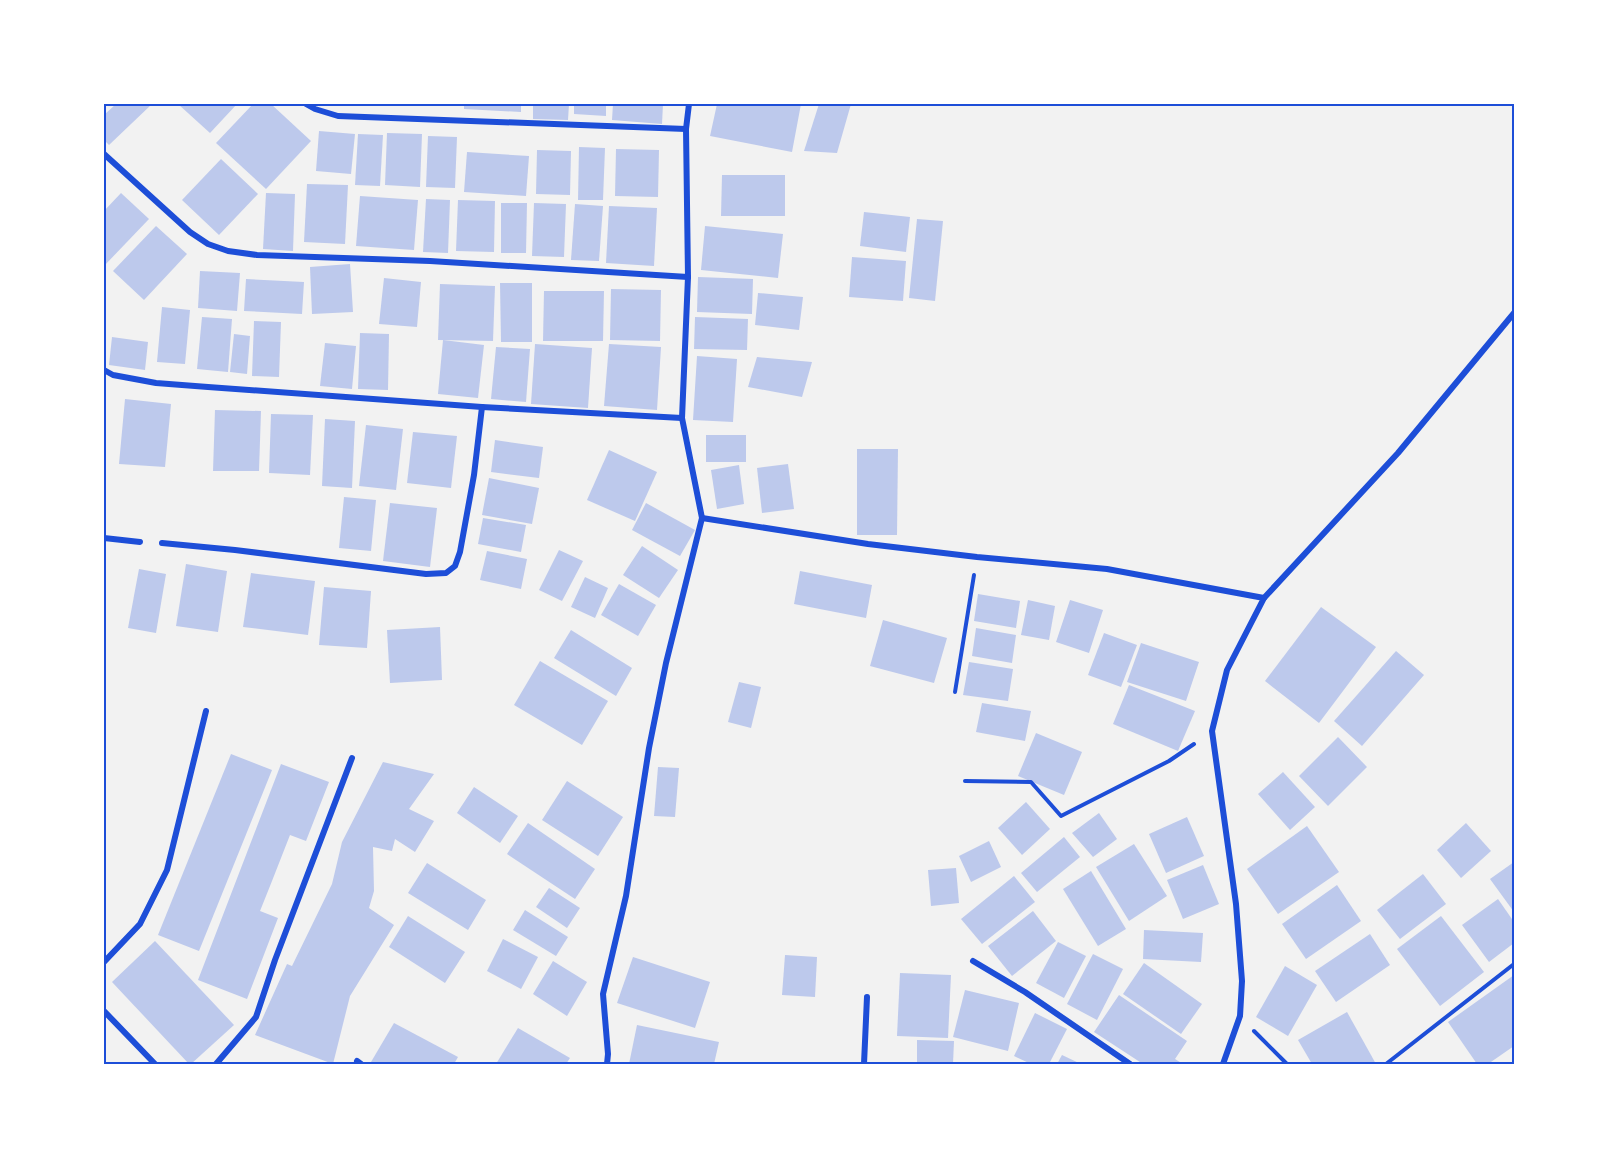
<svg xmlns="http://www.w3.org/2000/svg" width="1618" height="1168" font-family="'Nunito Sans',sans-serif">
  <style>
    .building { fill: #bdc9ec }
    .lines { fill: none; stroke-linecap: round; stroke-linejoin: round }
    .path { stroke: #1d4ed8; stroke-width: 4 }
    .minor { stroke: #1d4ed8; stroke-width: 6 }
    .neatline { fill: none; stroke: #1d4ed8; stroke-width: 2 }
  </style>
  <rect width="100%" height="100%" fill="#f2f2f2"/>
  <!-- building -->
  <g class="building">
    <path d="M116,104H152L109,145L104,140V115Z"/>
    <path d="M178,104H237L210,133Z"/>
    <path d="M253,104H271L311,141L266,189L216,143Z"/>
    <path d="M464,104H521V112L464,109Z"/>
    <path d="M533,104H569L568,120L533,119Z"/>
    <path d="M574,104H606V116L574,114Z"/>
    <path d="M613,104H663L662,124L612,120Z"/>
    <path d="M717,104H801L792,152L710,136Z"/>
    <path d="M819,104H851L837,153L804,151Z"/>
    <path d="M319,131L355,134L351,174L316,171Z"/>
    <path d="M387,133L422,134L420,187L385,185Z"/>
    <path d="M358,134L383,135L380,186L355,185Z"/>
    <path d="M428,136L457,137L455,188L426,187Z"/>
    <path d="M579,147L605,148L603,200H578Z"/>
    <path d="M616,149L659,150L658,197L615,196Z"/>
    <path d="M537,150L571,151L570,195L536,194Z"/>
    <path d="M467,152L529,156L526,196L464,192Z"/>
    <path d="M221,159L258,194L219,235L182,200Z"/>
    <path d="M722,175H785V216H721Z"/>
    <path d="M307,184L348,185L345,244L304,242Z"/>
    <path d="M121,193L149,219L104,266V211Z"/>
    <path d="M266,193L295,194L293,251L263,249Z"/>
    <path d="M360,196L418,200L414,250L356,246Z"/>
    <path d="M426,199L450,200L448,253L423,252Z"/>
    <path d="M458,200L495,201L494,252L456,251Z"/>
    <path d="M501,203H527L526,253H501Z"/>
    <path d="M534,203L566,204L564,257L532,256Z"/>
    <path d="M575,204L603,206L599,261L571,260Z"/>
    <path d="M609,206L657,208L654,266L606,263Z"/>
    <path d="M864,212L910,217L906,252L860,246Z"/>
    <path d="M917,219L943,221L935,301L909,298Z"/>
    <path d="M156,226L187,254L144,300L113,271Z"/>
    <path d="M705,226L783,234L778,278L701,270Z"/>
    <path d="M852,257L906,261L903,301L849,297Z"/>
    <path d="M350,264L353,312L312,314L310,267Z"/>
    <path d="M200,271L240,273L237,311L198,308Z"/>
    <path d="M698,277L753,279L752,314L697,312Z"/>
    <path d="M384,278L421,282L417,327L379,324Z"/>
    <path d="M246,279L304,282L302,314L244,311Z"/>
    <path d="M500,283H532V342H501Z"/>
    <path d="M440,284L495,286L493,341L438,340Z"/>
    <path d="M611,289L661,290L660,341L610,340Z"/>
    <path d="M544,291H604L603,341H543Z"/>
    <path d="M758,293L803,297L799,330L755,325Z"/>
    <path d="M162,307L190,310L185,364L157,362Z"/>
    <path d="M202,317L232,319L228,372L197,369Z"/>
    <path d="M695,317L748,319L747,350L694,349Z"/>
    <path d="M254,321L281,322L279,377L252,376Z"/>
    <path d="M360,333L389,334L388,390L358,389Z"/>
    <path d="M234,334L250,336L247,374L230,372Z"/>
    <path d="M112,337L148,342L145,370L109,365Z"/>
    <path d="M443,340L484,345L478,398L438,394Z"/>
    <path d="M325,343L356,346L352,389L320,386Z"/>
    <path d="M535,344L592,348L588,408L531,404Z"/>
    <path d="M609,344L661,347L657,410L604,406Z"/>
    <path d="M496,347L530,349L526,402L491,399Z"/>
    <path d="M697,356L737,359L733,422L693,420Z"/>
    <path d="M757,357L812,362L802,397L748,387Z"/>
    <path d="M125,399L171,404L165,467L119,464Z"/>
    <path d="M215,410L261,411L259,471H213Z"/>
    <path d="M271,414L313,415L310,475L269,473Z"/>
    <path d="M325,419L355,421L352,488L322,486Z"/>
    <path d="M366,425L403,429L396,490L359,486Z"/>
    <path d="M413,432L457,436L451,488L407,483Z"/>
    <rect x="706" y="435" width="40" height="27"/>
    <path d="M495,440L543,447L539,478L491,472Z"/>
    <path d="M857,449H898L897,535H857Z"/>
    <path d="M609,450L657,472L635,521L587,500Z"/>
    <path d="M788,464L794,509L762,513L757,468Z"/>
    <path d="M739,465L744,504L717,509L711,470Z"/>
    <path d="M489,478L539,488L532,524L482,515Z"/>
    <path d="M344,497L376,500L371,551L339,548Z"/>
    <path d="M390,503L437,508L430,567L383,561Z"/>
    <path d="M646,503L695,530L680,556L632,530Z"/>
    <path d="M483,518L526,525L521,552L478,544Z"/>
    <path d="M642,546L678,570L659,598L623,575Z"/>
    <path d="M559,550L583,561L562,601L539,590Z"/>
    <path d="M487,551L527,559L521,589L480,580Z"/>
    <path d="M186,564L227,571L218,632L176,626Z"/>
    <path d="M139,569L166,574L156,633L128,628Z"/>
    <path d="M800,571L872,585L866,618L794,604Z"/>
    <path d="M251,573L315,581L308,635L243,627Z"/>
    <path d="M585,577L608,588L595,618L571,607Z"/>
    <path d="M619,584L656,605L638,636L601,615Z"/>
    <path d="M324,587L371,591L367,648L319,645Z"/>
    <path d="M978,594L1020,601L1016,628L974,621Z"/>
    <path d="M1028,600L1055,606L1049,640L1021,635Z"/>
    <path d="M1070,600L1103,610L1089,653L1056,642Z"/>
    <path d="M1321,607L1376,647L1319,723L1265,681Z"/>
    <path d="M883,620L947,638L934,683L870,666Z"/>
    <path d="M440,627L442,680L390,683L387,630Z"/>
    <path d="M976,628L1016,635L1012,663L972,656Z"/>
    <path d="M571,630L632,668L616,696L554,658Z"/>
    <path d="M1104,633L1137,645L1121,687L1088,675Z"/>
    <path d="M1141,643L1199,662L1186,701L1127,682Z"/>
    <path d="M1396,651L1424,675L1362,746L1334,721Z"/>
    <path d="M540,661L608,701L582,745L514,705Z"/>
    <path d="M969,662L1013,669L1008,701L963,695Z"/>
    <path d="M739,682L761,687L751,728L728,722Z"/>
    <path d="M1129,685L1195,711L1178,751L1113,724Z"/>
    <path d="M982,703L1031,711L1025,741L976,732Z"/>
    <path d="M1036,733L1082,752L1064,795L1018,776Z"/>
    <path d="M1338,737L1367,767L1328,806L1299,776Z"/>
    <path d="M231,754L272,770L199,951L158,935Z"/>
    <path d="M383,762L434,774L409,809L434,821L415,852L395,839L392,851L373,847L374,891L369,908L394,925L350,996L333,1064L255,1035L287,964L292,966L332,884L342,842Z"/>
    <path d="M281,764L329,782L306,841L290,835L272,881L260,911L278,918L247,999L198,980Z"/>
    <path d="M658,767L679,768L675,817L654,816Z"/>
    <path d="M1283,772L1315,807L1290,830L1258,794Z"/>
    <path d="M567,781L623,817L598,856L542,820Z"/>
    <path d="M474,787L518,816L500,843L457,813Z"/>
    <path d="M1026,802L1050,829L1022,855L998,828Z"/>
    <path d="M1099,813L1117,839L1093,857L1072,833Z"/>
    <path d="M1187,817L1204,856L1166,873L1149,834Z"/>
    <path d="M528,823L595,869L575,899L507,854Z"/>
    <path d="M1466,823L1491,851L1461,878L1437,850Z"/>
    <path d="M1307,826L1339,872L1278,914L1247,869Z"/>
    <path d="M1064,837L1080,857L1037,892L1021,873Z"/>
    <path d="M989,841L1001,867L971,882L959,856Z"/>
    <path d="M1134,844L1167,896L1129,921L1096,867Z"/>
    <path d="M1514,862V912L1490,879Z"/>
    <path d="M427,863L486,900L468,930L408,893Z"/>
    <path d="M1203,865L1219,904L1183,919L1167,880Z"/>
    <path d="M956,868L959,903L931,906L928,870Z"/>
    <path d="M1091,871L1126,929L1098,946L1063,889Z"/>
    <path d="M1423,874L1446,904L1400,939L1377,910Z"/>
    <path d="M1014,876L1035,902L982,944L961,919Z"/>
    <path d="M1337,885L1361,921L1306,959L1282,924Z"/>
    <path d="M549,888L580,908L567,928L536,907Z"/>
    <path d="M1498,899L1514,922V943L1489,962L1462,925Z"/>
    <path d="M525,910L568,937L556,956L513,930Z"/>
    <path d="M1033,911L1056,941L1012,976L988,946Z"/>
    <path d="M408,916L465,952L445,983L389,947Z"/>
    <path d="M1441,916L1484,972L1440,1006L1397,949Z"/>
    <path d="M1144,930L1203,933L1201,962L1143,959Z"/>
    <path d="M1370,934L1390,965L1336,1002L1315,971Z"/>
    <path d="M503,939L538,957L521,989L487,971Z"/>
    <path d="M155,941L234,1025L191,1064H189L112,982Z"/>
    <path d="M1058,942L1086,956L1064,998L1036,983Z"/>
    <path d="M1093,954L1123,969L1097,1020L1067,1004Z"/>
    <path d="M785,955L817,957L815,997L782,995Z"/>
    <path d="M633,957L710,982L695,1028L617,1003Z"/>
    <path d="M553,961L587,982L567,1016L533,994Z"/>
    <path d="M1144,963L1202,1004L1181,1034L1123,994Z"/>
    <path d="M1285,966L1317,985L1288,1036L1256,1017Z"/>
    <path d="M900,973L951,975L948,1038L897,1036Z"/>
    <path d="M1514,975V1046L1488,1064H1477L1448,1022Z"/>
    <path d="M965,990L1019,1003L1008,1051L953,1037Z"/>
    <path d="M1119,995L1187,1041L1175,1059L1183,1064H1143L1094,1032Z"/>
    <path d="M1347,1012L1376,1064H1312L1298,1040Z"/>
    <path d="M1035,1013L1067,1029L1049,1064H1031L1014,1056Z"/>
    <path d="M394,1023L458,1057L454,1064H374L371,1062Z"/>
    <path d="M637,1025L719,1042L714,1064H629Z"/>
    <path d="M518,1028L570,1058L566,1064H496Z"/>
    <path d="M917,1040L954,1041L953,1064H917Z"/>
    <path d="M1062,1055L1081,1064H1057Z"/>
  </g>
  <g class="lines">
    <!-- path -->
    <g class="path">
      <path d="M955,692L974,575"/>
      <path d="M965,781L1031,782L1061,816L1169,761L1194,744"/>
      <path d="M1254,1031L1287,1064"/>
      <path d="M1386,1064L1514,964"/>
    </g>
    <!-- minor -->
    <g class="minor">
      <path d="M306,104L315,109L338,116L686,129"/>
      <path d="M104,154L190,232L208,244L228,251L257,255L430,261L688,277"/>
      <path d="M104,370L113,375L156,383L208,387L482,407L682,418"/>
      <path d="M702,518L868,544L977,557L1107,569L1264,598L1227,670L1212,731L1236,904L1242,981L1240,1016L1223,1064"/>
      <path d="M104,538L140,542"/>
      <path d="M162,543L235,550L426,574L446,573L455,566L460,552L474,475L482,407"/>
      <path d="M1264,598L1398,453L1514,313"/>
      <path d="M973,961L1025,992L1130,1064"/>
      <path d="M104,962L140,924L167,870L206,711"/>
      <path d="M104,1011L155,1064"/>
      <path d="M357,1061L361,1064"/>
      <path d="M216,1064L256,1017L275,960L352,758"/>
      <path d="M607,1064L608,1054L603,994L626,896L649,748L666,663L702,518L682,418L688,277L686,129L689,104"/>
      <path d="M864,1064L867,997"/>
    </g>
  </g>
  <!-- border -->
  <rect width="1618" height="1168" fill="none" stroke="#ffffff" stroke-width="210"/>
  <rect x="105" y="105" width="1408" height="958" class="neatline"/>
</svg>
